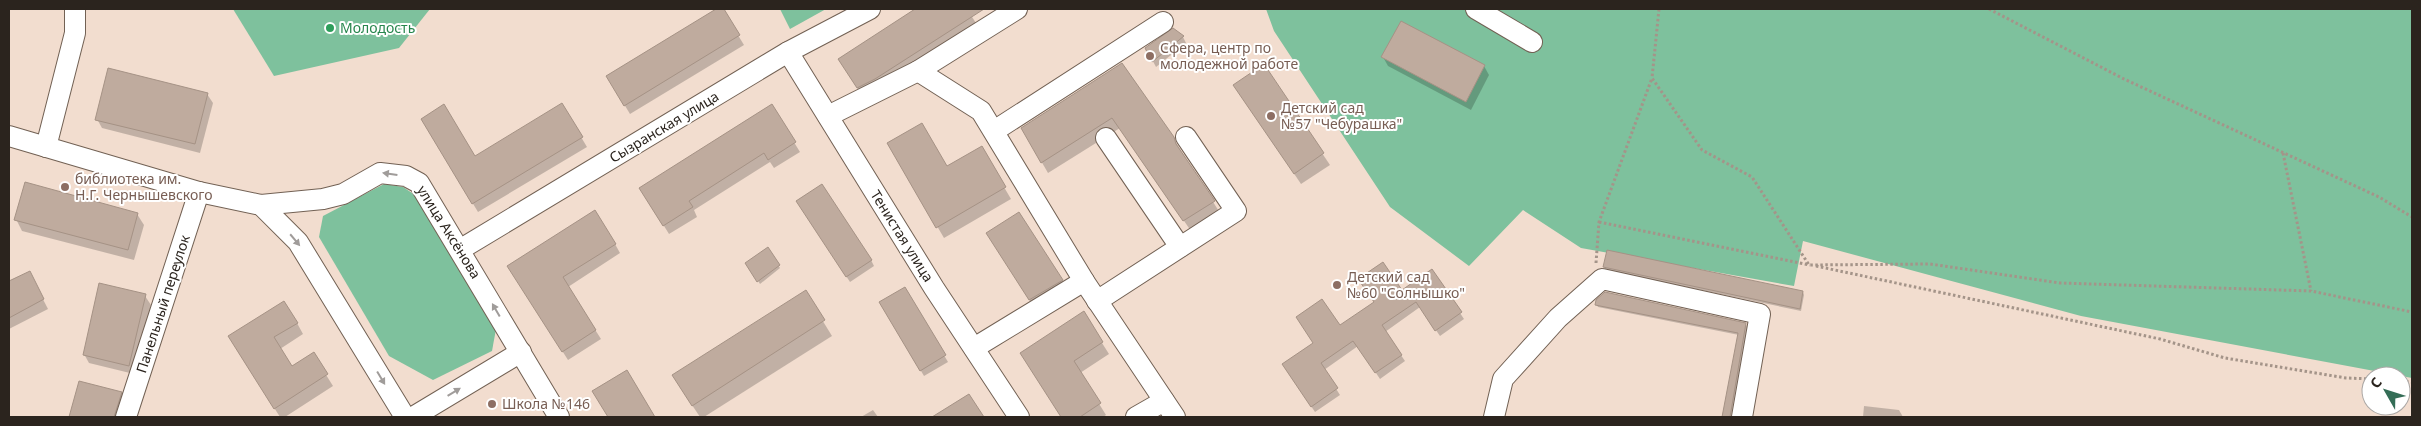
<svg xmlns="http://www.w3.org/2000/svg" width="2421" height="426" font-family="'Noto Sans',sans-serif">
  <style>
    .green { fill: #7ec19d }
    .shadow { fill: #0003 }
    .building { fill: #bfab9e; stroke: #a59285 }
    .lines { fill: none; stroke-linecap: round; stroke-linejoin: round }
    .minor-casing { stroke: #726154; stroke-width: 22 }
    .path { stroke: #a49489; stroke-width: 3; stroke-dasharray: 2.5 2.5; stroke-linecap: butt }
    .minor { stroke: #fff; stroke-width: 20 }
    .oneway { fill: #a09c9a }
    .leisure-dot { fill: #2e9e5b; stroke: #fff; stroke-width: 2 }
    .education-dot { fill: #8d6e63; stroke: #fff; stroke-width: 2 }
    .labels { text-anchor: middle; stroke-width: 4; stroke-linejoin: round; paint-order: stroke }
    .leisure-label { font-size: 14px; fill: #27864d; stroke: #fff; text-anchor: start }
    .education-label { font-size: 14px; fill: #785e54; stroke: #fff; text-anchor: start }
    .street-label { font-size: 14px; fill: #2b241e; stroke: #fff }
  </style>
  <rect width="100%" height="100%" fill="#f2ddcf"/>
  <!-- green -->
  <g class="green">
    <path d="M233,9H430L399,48L274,76Z"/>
    <path d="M780,9H826L790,29Z"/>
    <path d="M1266,9H2412V378L2081,316L1803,241L1794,286L1581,248L1523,210L1469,266L1390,207L1274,31Z"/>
    <path d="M384,184L403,187L415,195L496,329L492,351L433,380L389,356L319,237L323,216Z"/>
  </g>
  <!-- shadow -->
  <g class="shadow">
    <path d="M718,9H722L744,45L630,114L607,76Z"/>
    <path d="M918,9H967L981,31L866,102L839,59Z"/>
    <path d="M1173,30L1183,37L1186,43L1156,67L1146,48Z"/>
    <path d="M1383,57L1484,66L1489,75L1471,110L1388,66Z"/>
    <path d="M1122,65L1173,138L1220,213L1191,231L1120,128L1048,173L1022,128Z"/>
    <path d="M1263,65L1330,165L1301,184L1242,96Z"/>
    <path d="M207,94L213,103L200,153L102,128L97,119Z"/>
    <path d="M562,105L587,147L478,212L422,119L475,158Z"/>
    <path d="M771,105L800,152L774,168L770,162L694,210L697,217L669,234L646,197Z"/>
    <path d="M889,144L947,168L981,148L1011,199L944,238Z"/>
    <path d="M801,207L871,260L874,266L850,282Z"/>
    <path d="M137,214L144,225L134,260L22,231L16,219Z"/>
    <path d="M993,242L1062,281L1067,289L1035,309Z"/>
    <path d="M615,244L620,253L568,287L601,339L568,360L514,275Z"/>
    <path d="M767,248L780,268L760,284L747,263Z"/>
    <path d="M1604,267L1803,292L1804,295L1801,311L1606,270Z"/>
    <path d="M1432,271L1464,319L1440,336L1420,307L1385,332L1405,361L1380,379L1358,346L1324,370L1340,395L1315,412L1287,370L1340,327L1402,292Z"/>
    <path d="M29,272L48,309L9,329V283Z"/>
    <path d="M905,289L948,362L924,376L881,303Z"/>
    <path d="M805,292L832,336L704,417H700L682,390Z"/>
    <path d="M145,296L151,305L134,374L89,363L84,354Z"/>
    <path d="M1596,304L1746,324L1747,327L1731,417H1723L1739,335L1598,307Z"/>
    <path d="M1083,313L1109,354L1080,373L1106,415L1103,417H1062L1028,364Z"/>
    <path d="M297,323L303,334L280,349L292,367L313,354L333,386L285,417H280L236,348Z"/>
    <path d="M80,382L121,393L126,402L121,417H70Z"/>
    <path d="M1864,406L1899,410L1903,417H1863Z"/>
    <path d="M873,410L878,417H861Z"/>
  </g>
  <!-- building -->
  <g class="building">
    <path d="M716,9H724L740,35L624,106L606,76Z"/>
    <path d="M915,9H984L875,79L857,88L838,59Z"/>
    <path d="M1401,21L1485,65L1466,102L1381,57Z"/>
    <path d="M1173,28L1184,36L1152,62L1145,48Z"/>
    <path d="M1122,63L1174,137L1176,144L1215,201L1183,221L1112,118L1041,163L1021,128Z"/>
    <path d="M1264,64L1324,153L1294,174L1233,85Z"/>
    <path d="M108,68L208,93L195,144L95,120Z"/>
    <path d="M562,103L583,137L472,204L421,119L444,104L475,156Z"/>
    <path d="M772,104L796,142L768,160L764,153L689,201L693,207L663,226L639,188Z"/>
    <path d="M922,123L947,166L982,146L1006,187L936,228L887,143Z"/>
    <path d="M25,182L138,213L128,250L14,220Z"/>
    <path d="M822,184L872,260L846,277L796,201Z"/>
    <path d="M595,210L616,244L563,277L596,330L562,352L507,266Z"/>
    <path d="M1019,212L1063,280L1029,300L986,233Z"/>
    <path d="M768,247L780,265L757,282L745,263Z"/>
    <path d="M1607,250L1803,291L1800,309L1603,267Z"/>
    <path d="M1383,262L1402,290L1432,269L1462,312L1435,331L1416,302L1382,325L1402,355L1375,373L1353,341L1321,363L1338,388L1311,407L1282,364L1313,343L1296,317L1322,299L1340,325L1374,302L1358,279Z"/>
    <path d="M30,271L44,299L9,318V281Z"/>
    <path d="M99,283L146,294L129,366L83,355Z"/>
    <path d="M905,287L946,355L920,371L879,302Z"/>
    <path d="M806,290L825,320L692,406L672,375Z"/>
    <path d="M1605,292L1746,323L1730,417H1722L1738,333L1595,305L1596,300Z"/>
    <path d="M284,301L298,323L274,337L292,366L314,352L328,374L274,409L228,336Z"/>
    <path d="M1084,311L1103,342L1074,361L1101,403L1080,417H1061L1020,353Z"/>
    <path d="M627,370L655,417H608L592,391Z"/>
    <path d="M79,381L122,392L114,417H69Z"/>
    <path d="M969,394L984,417H932Z"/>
  </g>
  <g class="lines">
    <defs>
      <g id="minor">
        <path d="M1476,9L1532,42"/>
        <path d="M788,52L934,288L1019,417"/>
        <path d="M918,71L1017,9"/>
        <path d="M828,116L918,71L981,111L1084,281"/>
        <path d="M994,131L1163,22"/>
        <path d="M9,136L199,192L261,205L323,199L343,194L380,173L406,176L419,183L559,417"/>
        <path d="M1106,138L1180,247"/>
        <path d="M46,147L75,33V9"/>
        <path d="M261,205L298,242L405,417"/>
        <path d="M461,249L788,52L870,9"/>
        <path d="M1097,301L1236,211L1186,137"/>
        <path d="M974,348L1084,281L1175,417"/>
        <path d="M126,417L199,192"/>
        <path d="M413,417L521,352"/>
        <path d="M1136,417L1164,401"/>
        <path d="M1494,417L1503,379L1558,318L1602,279L1760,314L1742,417"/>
      </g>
    </defs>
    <!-- minor casing -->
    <use href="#minor" class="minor-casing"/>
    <!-- path -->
    <g class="path">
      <path d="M1659,9L1652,78L1702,150L1752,177L1809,265L1930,264L2060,283L2311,291L2412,312"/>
      <path d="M1989,9L2124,79L2379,197L2412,217"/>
      <path d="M2283,153L2311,291"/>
      <path d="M1599,222L1810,265"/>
      <path d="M1596,263L1599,222L1652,78"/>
      <path d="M1816,266L2160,339L2225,358L2346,378L2371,379"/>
      <path d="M2401,381L2412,382"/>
    </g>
    <!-- minor -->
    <use href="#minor" class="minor"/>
  </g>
  <!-- one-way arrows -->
  <defs><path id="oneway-solid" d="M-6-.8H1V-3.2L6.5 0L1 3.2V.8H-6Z" transform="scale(1.25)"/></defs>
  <g class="oneway">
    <use href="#oneway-solid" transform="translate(390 174) rotate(-172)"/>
    <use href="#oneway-solid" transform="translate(295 240) rotate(50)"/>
    <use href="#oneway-solid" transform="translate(496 310) rotate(-120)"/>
    <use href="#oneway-solid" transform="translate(381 378) rotate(59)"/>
    <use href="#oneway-solid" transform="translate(454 392) rotate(-31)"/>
  </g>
  <!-- markers -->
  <circle class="leisure-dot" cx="330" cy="28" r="5"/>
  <g class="education-dot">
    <circle cx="1150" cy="56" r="5"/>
    <circle cx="1271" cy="116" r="5"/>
    <circle cx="65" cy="187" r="5"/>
    <circle cx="1337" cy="285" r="5"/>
    <circle cx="492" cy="404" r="5"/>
  </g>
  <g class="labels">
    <!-- leisure labels -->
    <g class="leisure-label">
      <text x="340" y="33">Молодость</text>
    </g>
    <!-- education labels -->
    <g class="education-label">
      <text x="1160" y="53">Сфера, центр по<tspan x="1160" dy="16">молодежной работе</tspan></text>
      <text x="1281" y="113">Детский сад<tspan x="1281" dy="16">№57 "Чебурашка"</tspan></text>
      <text x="75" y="184">библиотека им.<tspan x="75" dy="16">Н.Г. Чернышевского</tspan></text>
      <text x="1347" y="282">Детский сад<tspan x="1347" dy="16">№60 "Солнышко"</tspan></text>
      <text x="502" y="409">Школа №146</text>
    </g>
    <!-- street labels -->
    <g class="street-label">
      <text transform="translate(664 127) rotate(-31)" y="5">Сызранская улица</text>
      <text transform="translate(449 232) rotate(58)" y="5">улица Аксёнова</text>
      <text transform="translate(902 236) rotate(58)" y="5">Тенистая улица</text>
      <text transform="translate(163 304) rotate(-72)" y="5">Панельный переулок</text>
    </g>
  </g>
  <!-- border -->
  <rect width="2421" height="426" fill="none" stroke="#2b241e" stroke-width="20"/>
  <!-- north arrow -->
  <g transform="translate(2386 391) rotate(309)"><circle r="24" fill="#ffffff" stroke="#aaa7a5"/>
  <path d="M0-4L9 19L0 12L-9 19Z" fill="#346d56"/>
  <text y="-8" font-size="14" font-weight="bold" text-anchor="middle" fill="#2b241e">С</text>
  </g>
</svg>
